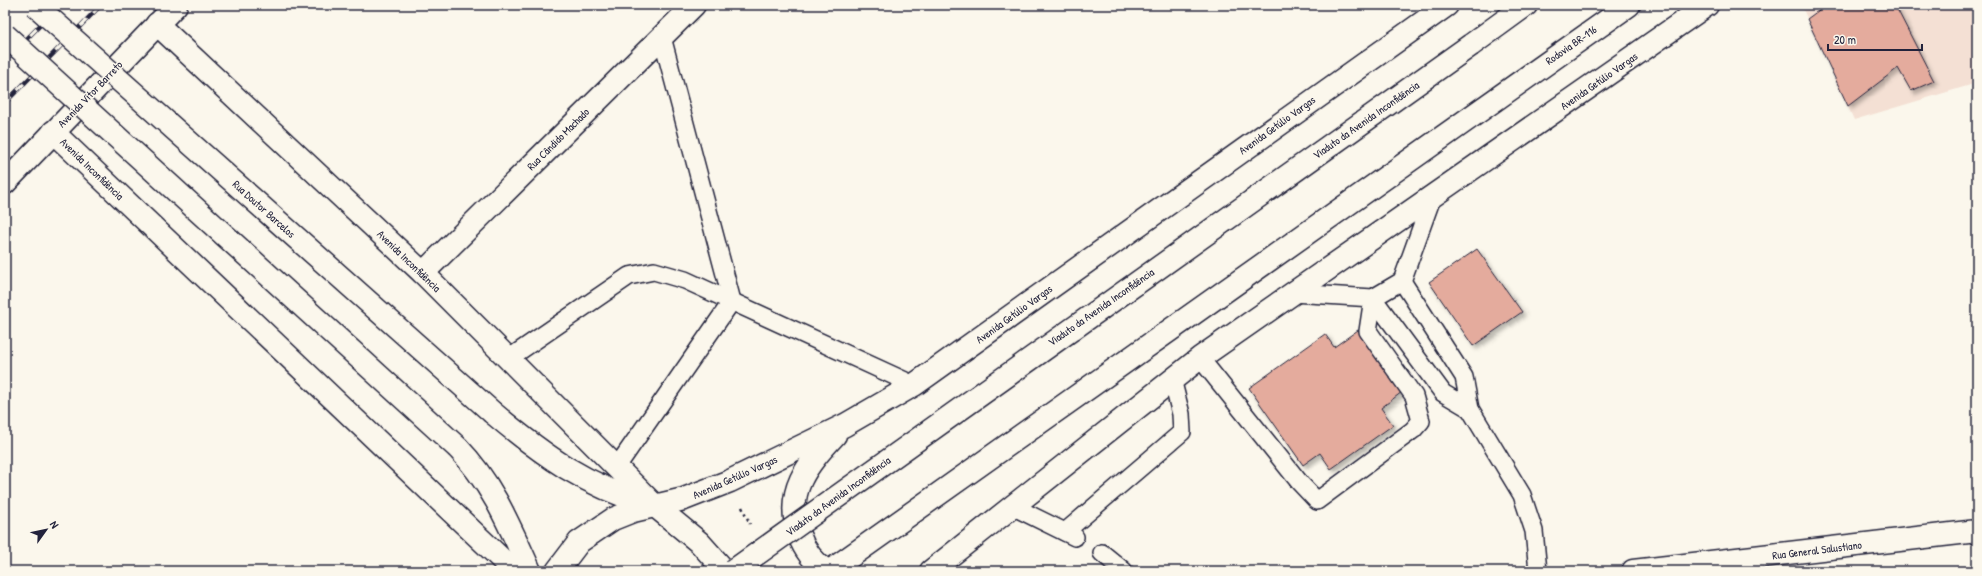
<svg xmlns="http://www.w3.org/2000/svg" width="1982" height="576" font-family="'Patrick Hand',sans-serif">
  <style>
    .built { fill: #f4e0d4 }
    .building { fill: #e4ab9d; stroke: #22223b; filter: url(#shadow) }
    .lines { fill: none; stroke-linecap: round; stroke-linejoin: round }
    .lane-casing { stroke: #22223b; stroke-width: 20 }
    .street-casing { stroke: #22223b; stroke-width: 25 }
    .secondary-casing { stroke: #22223b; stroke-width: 25 }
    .primary-casing { stroke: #22223b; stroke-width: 25 }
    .highway-casing { stroke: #22223b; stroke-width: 25 }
    .path { stroke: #22223b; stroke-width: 2.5; stroke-dasharray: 3 3; stroke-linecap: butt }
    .lane { stroke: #fbf7ec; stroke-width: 17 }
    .street { stroke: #fbf7ec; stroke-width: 22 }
    .secondary { stroke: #fbf7ec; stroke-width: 22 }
    .primary { stroke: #fbf7ec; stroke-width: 22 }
    .highway { stroke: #fbf7ec; stroke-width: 22 }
    .rail-casing { stroke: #22223b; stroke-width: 4.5 }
    .rail { stroke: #fbf7ec; stroke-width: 3; stroke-dasharray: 9; stroke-linecap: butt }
    .secondary-bridge-casing { stroke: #22223b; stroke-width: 25; stroke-linecap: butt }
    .highway-bridge-casing { stroke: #22223b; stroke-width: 25; stroke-linecap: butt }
    .secondary-bridge { stroke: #fbf7ec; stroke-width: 22 }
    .highway-bridge { stroke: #fbf7ec; stroke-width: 22 }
    .labels { text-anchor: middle; stroke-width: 3; stroke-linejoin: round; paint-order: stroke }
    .street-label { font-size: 11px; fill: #22223b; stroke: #fbf7ec }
  </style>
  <defs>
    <filter id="shadow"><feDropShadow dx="3.5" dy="3.5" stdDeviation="2" flood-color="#0004"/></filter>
  </defs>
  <rect width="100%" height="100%" fill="#fbf7ec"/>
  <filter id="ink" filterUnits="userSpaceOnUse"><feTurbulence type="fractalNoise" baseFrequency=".025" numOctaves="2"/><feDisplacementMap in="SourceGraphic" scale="8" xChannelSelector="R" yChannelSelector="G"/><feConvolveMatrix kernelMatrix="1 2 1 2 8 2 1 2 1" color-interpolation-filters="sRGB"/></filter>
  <g filter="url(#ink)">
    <!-- built -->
    <path class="built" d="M1801,5H1972L1977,17V83L1854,120Z"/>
    <!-- building -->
    <g class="building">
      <path d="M1826,5H1895L1934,81L1911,91L1898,68L1848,106L1807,19Z"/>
      <path d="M1477,249L1522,312L1473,346L1429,282Z"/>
      <path d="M1358,330L1402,392L1381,408L1393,425L1331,469L1320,453L1303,465L1249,388L1325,334L1334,347Z"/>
    </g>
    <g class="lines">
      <defs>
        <g id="lane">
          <path d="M1402,281L1464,377L1470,409L1522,495L1534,531L1538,571"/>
          <path d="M1292,293L1373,298L1402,281L1433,195"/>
          <path d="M1373,298L1443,393L1470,409"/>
          <path d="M1200,358L1300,483L1317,501L1413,430L1421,421L1414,396L1368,331L1373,298"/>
          <path d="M508,359L629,276L654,271L685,280L914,385"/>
          <path d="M616,468L732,301L662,37"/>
          <path d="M1012,506L1075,537"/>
          <path d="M1065,532L1182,432L1181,414L1172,379"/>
          <path d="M1102,553L1124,571"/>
        </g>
        <g id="street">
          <path d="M423,273L694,5"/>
          <path d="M1633,571L1977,531"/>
        </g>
        <g id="secondary">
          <path d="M157,24L423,273L654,505"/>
          <path d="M53,132L514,571"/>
          <path d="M5,183L176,5"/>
          <path d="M493,413C544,456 586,486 651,505"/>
          <path d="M458,448C492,483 510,527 530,571"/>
        </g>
        <g id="primary">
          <path d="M654,505L700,543L725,571"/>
          <path d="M557,571L579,542L613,519L633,511L684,499L730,481L845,425L914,385L1447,5"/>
          <path d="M827,571C814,563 804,549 799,535C784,491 807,465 835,435"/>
          <path d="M931,571L1200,358L1707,5"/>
        </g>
        <g id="highway">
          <path d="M1471,45L1526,5"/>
          <path d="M830,571L1629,5"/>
        </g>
      </defs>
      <!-- lane casing -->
      <use href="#lane" class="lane-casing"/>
      <!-- street casing -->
      <use href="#street" class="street-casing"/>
      <!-- secondary casing -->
      <use href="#secondary" class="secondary-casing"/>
      <!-- primary casing -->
      <use href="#primary" class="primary-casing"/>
      <!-- highway casing -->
      <use href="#highway" class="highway-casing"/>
      <!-- path -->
      <path class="path" d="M742,507L750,524"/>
      <!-- lane -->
      <use href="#lane" class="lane"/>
      <!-- street -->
      <use href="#street" class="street"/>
      <!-- secondary -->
      <use href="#secondary" class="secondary"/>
      <!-- primary -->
      <use href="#primary" class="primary"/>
      <!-- highway -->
      <use href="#highway" class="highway"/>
      <defs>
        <g id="rail">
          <path d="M5,61L60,5"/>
          <path d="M5,103L101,5"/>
        </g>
      </defs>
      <!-- rail casing -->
      <use href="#rail" class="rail-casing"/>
      <!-- rail -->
      <use href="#rail" class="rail"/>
      <defs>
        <g id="secondary-bridge">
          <path d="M35,5L493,413"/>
          <path d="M5,35L458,448"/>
        </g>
        <path id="highway-bridge" d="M733,571L1471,45"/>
      </defs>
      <!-- secondary-bridge casing -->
      <use href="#secondary-bridge" class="secondary-bridge-casing"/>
      <!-- highway-bridge casing -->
      <use href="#highway-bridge" class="highway-bridge-casing"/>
      <!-- secondary-bridge -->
      <use href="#secondary-bridge" class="secondary-bridge"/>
      <!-- highway-bridge -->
      <use href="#highway-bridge" class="highway-bridge"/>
    </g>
  </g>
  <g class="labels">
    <!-- street labels -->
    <g class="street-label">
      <text transform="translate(1571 45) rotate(-35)" y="4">Rodovia BR-116</text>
      <text transform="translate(1599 81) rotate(-35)" y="4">Avenida Getúlio Vargas</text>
      <text transform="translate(90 94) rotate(-46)" y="4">Avenida Vitor Barreto</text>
      <text transform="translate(1366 120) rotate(-35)" y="4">Viaduto da Avenida Inconfidência</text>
      <text transform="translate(1277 125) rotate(-36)" y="4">Avenida Getúlio Vargas</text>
      <text transform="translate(558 139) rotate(-45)" y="4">Rua Cândido Machado</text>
      <text transform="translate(92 169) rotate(44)" y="4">Avenida Inconfidência</text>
      <text transform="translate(264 209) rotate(42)" y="4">Rua Doutor Barcelos</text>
      <text transform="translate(409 261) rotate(44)" y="4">Avenida Inconfidência</text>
      <text transform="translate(1101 307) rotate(-35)" y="4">Viaduto da Avenida Inconfidência</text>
      <text transform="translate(1014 314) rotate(-36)" y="4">Avenida Getúlio Vargas</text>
      <text transform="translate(735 477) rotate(-24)" y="4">Avenida Getúlio Vargas</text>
      <text transform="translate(838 496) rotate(-36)" y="4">Viaduto da Avenida Inconfidência</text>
      <text transform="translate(1817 550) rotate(-7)" y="4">Rua General Salustiano</text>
    </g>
  </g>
  <!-- margin -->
  <rect width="1982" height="576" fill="none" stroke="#fbf7ec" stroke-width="20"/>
  <rect x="10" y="10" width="1962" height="556" fill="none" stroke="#22223b" stroke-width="1.5" filter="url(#ink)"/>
  <!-- north arrow -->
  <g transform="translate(46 530) rotate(57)" stroke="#fbf7ec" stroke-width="3" paint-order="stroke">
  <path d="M0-3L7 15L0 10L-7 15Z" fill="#22223b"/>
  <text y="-6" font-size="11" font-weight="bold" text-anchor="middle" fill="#22223b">N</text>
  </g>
  <!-- scale -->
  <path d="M1828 44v6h94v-6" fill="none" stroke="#22223b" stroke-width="2"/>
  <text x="1834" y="44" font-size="12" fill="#22223b" stroke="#fbf7ec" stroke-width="3" paint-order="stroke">20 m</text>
</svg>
